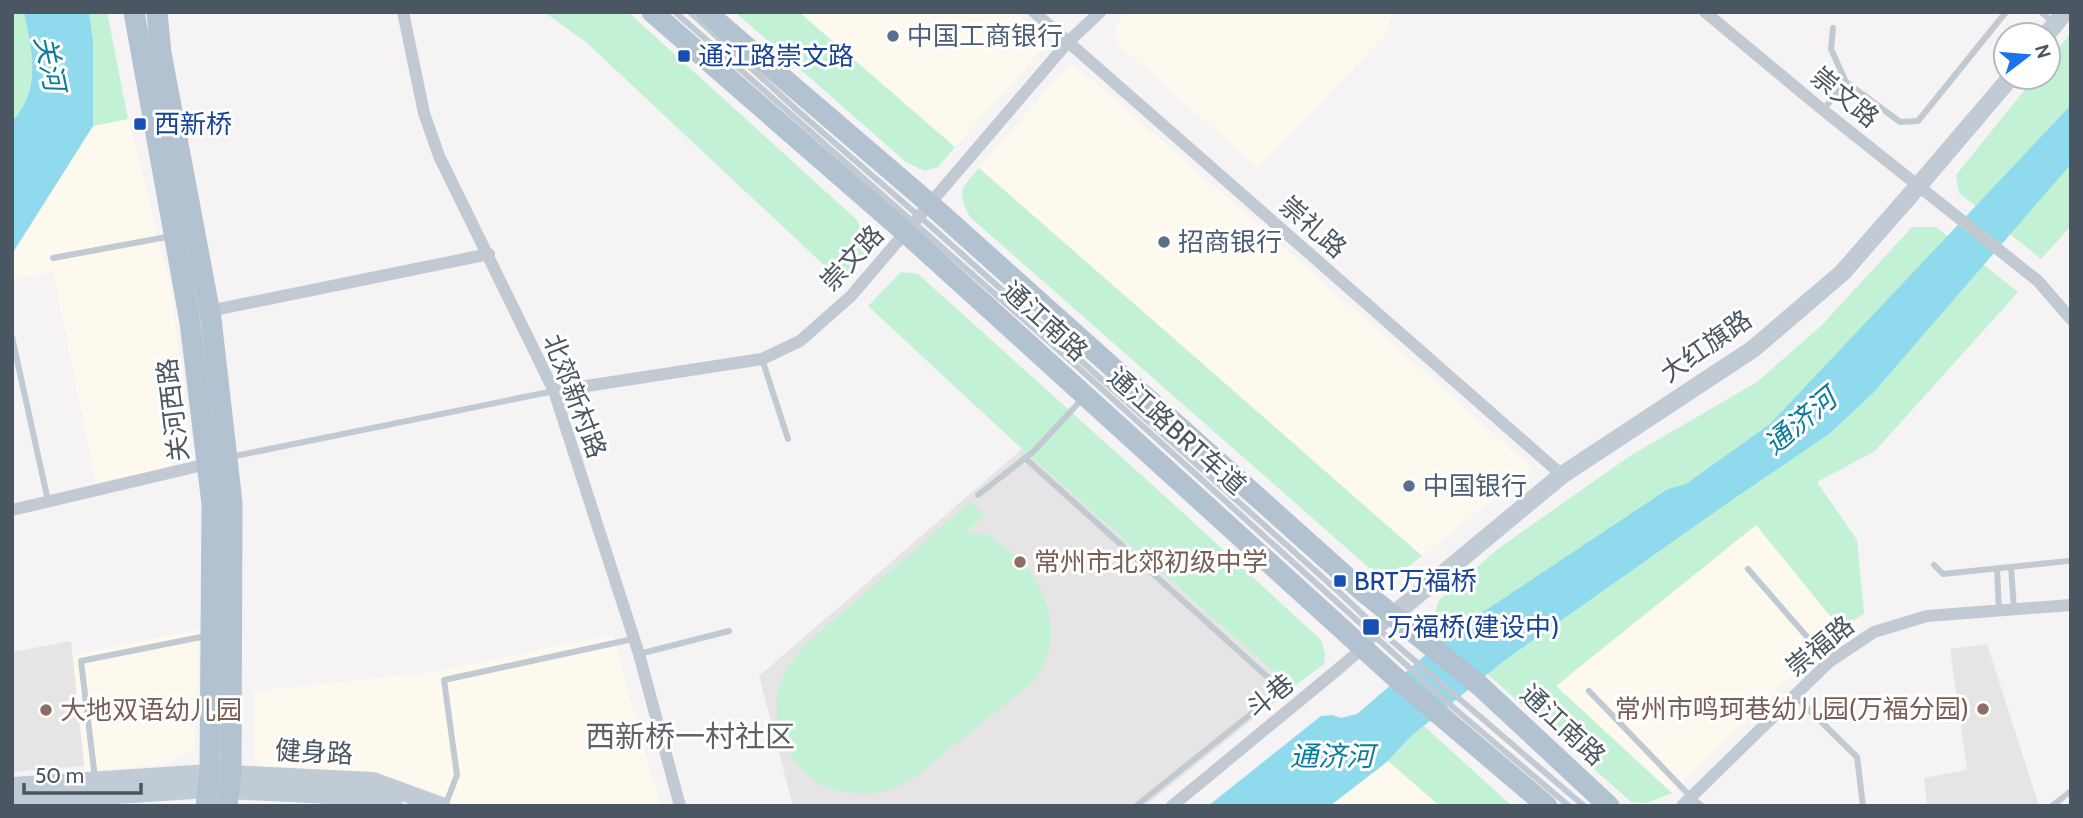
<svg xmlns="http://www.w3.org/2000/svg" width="2083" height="818" font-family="Cabin,'Noto Sans SC',sans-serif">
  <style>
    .commercial { fill: #fdf9ef }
    .education { fill: #e6e4e5 }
    .green { fill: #c3f1d5 }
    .water { fill: #90daee }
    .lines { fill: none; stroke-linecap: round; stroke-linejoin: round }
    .lane { stroke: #c1cad2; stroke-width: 6 }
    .street { stroke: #c1cad2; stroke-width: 12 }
    .secondary { stroke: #c1cbd6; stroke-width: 18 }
    .primary { stroke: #b3c2d1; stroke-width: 21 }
    .service-dot { fill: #5c6f8a; stroke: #fff; stroke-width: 2.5 }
    .transit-dot { fill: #1a4fb4; stroke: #fff; stroke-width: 2.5 }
    .education-dot { fill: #8d6e63; stroke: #fff; stroke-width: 2.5 }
    .labels { text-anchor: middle; stroke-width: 6; stroke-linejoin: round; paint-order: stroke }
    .service-label { font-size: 26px; fill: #4e5e75; stroke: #fff; text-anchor: start }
    .transit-label { font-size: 26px; fill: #164399; stroke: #fff; text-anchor: start }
    .street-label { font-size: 26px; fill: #4a5661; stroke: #fff }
    .education-label { font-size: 26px; fill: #785e54; stroke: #fff; text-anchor: start }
    .water-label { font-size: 28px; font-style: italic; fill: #0c7c9b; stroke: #fff }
    .quarter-label { font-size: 30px; fill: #5f6368; stroke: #fff }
  </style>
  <rect width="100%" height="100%" fill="#f5f3f3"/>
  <!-- commercial -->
  <g class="commercial">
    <path d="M799,12H1016L1049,42L955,147Z"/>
    <path d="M1128,12H1393L1387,33L1258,168L1118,44L1115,25Z"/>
    <path d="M1071,62L1278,242L1532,468L1422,556L979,168Z"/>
    <path d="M128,119L172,293L190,446L168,468L96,483L53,272L12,279V254L93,126Z"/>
    <path d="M1756,525L1840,628L1672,793L1556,686Z"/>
    <path d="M199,629L195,748L162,765L85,771L73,655Z"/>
    <path d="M613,635L660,806H445L446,796L378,773L261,766L253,757L255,691L427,673Z"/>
    <path d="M1388,761L1440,806H1330Z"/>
  </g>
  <!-- education -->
  <g class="education">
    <path d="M1022,449L1292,688L1145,806H793L759,676Z"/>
    <path d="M71,641L84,766L12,772V652Z"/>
    <path d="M1987,644L2039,806H1927L1924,778L1967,770L1950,649Z"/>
  </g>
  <!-- green -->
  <g class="green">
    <path d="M12,12H24C32,52 42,88 12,122Z"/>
    <path d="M89,12H107L128,119L93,126V40Z"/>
    <path d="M544,12H628L857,220L867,240L866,255L842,282L587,43Z"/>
    <path d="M735,12H799L955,147L938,167L925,171L906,162Z"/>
    <path d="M2071,33V226L2041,259L1959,193L1956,175L2035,77H2048V61Z"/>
    <path d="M979,168L1422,556C1399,573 1396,577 1368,567L970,217C957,191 960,189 979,168Z"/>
    <path d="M1912,227H1936L2018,292L1875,451L1817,482L1857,540L1864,614L1840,628L1756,525L1556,686L1672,793L1647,803L1631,802L1439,631L1434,614L1440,599L1499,548L1630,456L1757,382L1822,325Z"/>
    <path d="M901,272L918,274L1168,499L1321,640L1325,653L1324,664L1292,688L1022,449L868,306Z"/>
    <path d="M971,501L984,516L966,532C973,533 982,533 988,535C993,537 998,542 1002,545C1031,564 1051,598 1051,633C1052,650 1043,666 1035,680C1009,701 983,722 957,743C933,762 911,785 881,792C864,796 840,793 824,786C795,773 772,728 777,697C780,674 793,660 807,643Z"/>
    <path d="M1424,726L1512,806H1440L1388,761L1410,737Z"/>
  </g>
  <!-- water -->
  <g class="water">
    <path d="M24,12H89L93,40V126L12,254V122C42,88 32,53 24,12Z"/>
    <path d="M2071,105V164L1873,393L1829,434L1729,502L1505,660L1410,737L1388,761L1330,806H1208L1321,716L1332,715L1341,718L1357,714L1450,634L1668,489L1686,484L1770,424Z"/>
  </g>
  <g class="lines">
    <!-- lane -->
    <g class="lane">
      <path d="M675,12L1072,362L1455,709L1569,806"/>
      <path d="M690,12L798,111L935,230L1340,593L1378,629L1584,806"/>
      <path d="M2041,12L2054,23"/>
      <path d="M1833,28L1831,49L1846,82L1900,122L1918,121L2006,12"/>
      <path d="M1823,110L1846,82"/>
      <path d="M53,258L172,236"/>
      <path d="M12,337L48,501"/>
      <path d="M762,359L788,439"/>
      <path d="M230,457L554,391"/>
      <path d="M1025,458L1273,682L1275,689L1271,698L1136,806"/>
      <path d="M978,495L1034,451L1084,397"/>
      <path d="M1934,565L1943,574L2068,561"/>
      <path d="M2011,567L2014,609"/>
      <path d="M1748,569L1829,662"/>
      <path d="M1997,569L1999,611"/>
      <path d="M639,654L729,631"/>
      <path d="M1589,691L1691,797L1702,806"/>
      <path d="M1795,696L1857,757L1863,806"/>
      <path d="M95,778L81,661L206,636"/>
      <path d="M445,806L457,775L444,680L633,639"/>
      <path d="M2052,806L2071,791"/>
    </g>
    <!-- street -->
    <g class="street">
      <path d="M403,12L424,113L439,156L554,391L639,654L680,806"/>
      <path d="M1034,12L1562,475"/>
      <path d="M1705,12L1823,110L2038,281L2071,319"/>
      <path d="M209,311L489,254"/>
      <path d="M554,391L762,359L800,341L851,296L1068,42L1100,12"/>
      <path d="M12,510L207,464"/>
      <path d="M1172,806L1337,670L1363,648L1378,629L1392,616"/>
      <path d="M1682,806L1829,662L1874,632L1927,616L2071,605"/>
    </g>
    <!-- secondary -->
    <g class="secondary">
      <path d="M2046,35L2065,12"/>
      <path d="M1392,616L1562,475L1753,349L1842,273L1919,185L2011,77"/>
      <path d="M12,786L210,773L373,781L441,806"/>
      <path d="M12,802L208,789L370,797L394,806"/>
    </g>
    <!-- primary -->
    <g class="primary">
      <path d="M134,12L190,322L212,504L210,773L206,806"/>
      <path d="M157,12L161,53L211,319L232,503L231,775L227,806"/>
      <path d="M652,12L906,233L1395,677L1547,806"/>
      <path d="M706,12L930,204L1360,589L1479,685L1609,806"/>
    </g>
  </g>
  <!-- markers -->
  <g class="service-dot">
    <circle cx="893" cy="36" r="7"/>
    <circle cx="1164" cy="242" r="7"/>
    <circle cx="1409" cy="486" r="7"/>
  </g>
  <g class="transit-dot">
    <rect x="677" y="49" width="14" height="14" rx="3.5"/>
    <rect x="133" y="117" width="14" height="14" rx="3.5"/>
    <rect x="1333" y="574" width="14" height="14" rx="3.5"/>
    <rect x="1362" y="618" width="18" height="18" rx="3.5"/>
  </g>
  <g class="education-dot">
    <circle cx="1020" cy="562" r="7"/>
    <circle cx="1983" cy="709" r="7"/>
    <circle cx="46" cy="710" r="7"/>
  </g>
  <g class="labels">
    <!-- service labels -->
    <g class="service-label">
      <text x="907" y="45">中国工商银行</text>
      <text x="1178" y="251">招商银行</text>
      <text x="1423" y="495">中国银行</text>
    </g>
    <!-- transit labels -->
    <g class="transit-label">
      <text x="698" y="65">通江路崇文路</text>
      <text x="154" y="133">西新桥</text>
      <text x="1354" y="590">BRT万福桥</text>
      <text x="1387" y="636">万福桥(建设中)</text>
    </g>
    <!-- street labels -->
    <g class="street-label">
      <text transform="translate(1845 97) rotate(39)" y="9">崇文路</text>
      <text transform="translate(1313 227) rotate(41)" y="9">崇礼路</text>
      <text transform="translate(852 258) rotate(-47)" y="9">崇文路</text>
      <text transform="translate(1045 321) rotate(42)" y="9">通江南路</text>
      <text transform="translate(1706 346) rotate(-35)" y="9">大红旗路</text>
      <text transform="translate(575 396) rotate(69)" y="9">北郊新村路</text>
      <text transform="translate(173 410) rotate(-97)" y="9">关河西路</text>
      <text transform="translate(1177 431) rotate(42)" y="9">通江路BRT车道</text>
      <text transform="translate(1820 646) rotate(-39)" y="9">崇福路</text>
      <text transform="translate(1270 696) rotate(-39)" y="9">斗巷</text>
      <text transform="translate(1563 725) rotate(43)" y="9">通江南路</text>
      <text transform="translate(314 752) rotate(3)" y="9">健身路</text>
    </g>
    <!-- education labels -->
    <g class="education-label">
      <text x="1034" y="571">常州市北郊初级中学</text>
      <text x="1969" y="718" text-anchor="end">常州市鸣珂巷幼儿园(万福分园)</text>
      <text x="60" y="719">大地双语幼儿园</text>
    </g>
    <!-- water labels -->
    <g class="water-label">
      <text transform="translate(50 63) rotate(78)" y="10">关河</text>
      <text transform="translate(1800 421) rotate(-40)" y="10">通济河</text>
      <text x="1332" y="766">通济河</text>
    </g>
    <!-- quarter labels -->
    <g class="quarter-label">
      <text x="690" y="747">西新桥一村社区</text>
    </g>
  </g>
  <!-- border -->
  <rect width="2083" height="818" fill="none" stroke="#4a5661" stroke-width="28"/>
  <!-- north arrow -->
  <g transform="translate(2027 56) rotate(74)"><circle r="33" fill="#ffffff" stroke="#b7bbc0" stroke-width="2"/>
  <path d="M0-5L12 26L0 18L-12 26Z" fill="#1a73e8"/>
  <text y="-10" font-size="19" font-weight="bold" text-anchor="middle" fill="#4a5661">N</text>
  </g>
  <!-- scale -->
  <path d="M24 783v10h117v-10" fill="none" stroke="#4a5661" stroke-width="3.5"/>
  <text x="35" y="783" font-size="21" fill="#4a5661" stroke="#ffffff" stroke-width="5" paint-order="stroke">50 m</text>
</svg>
